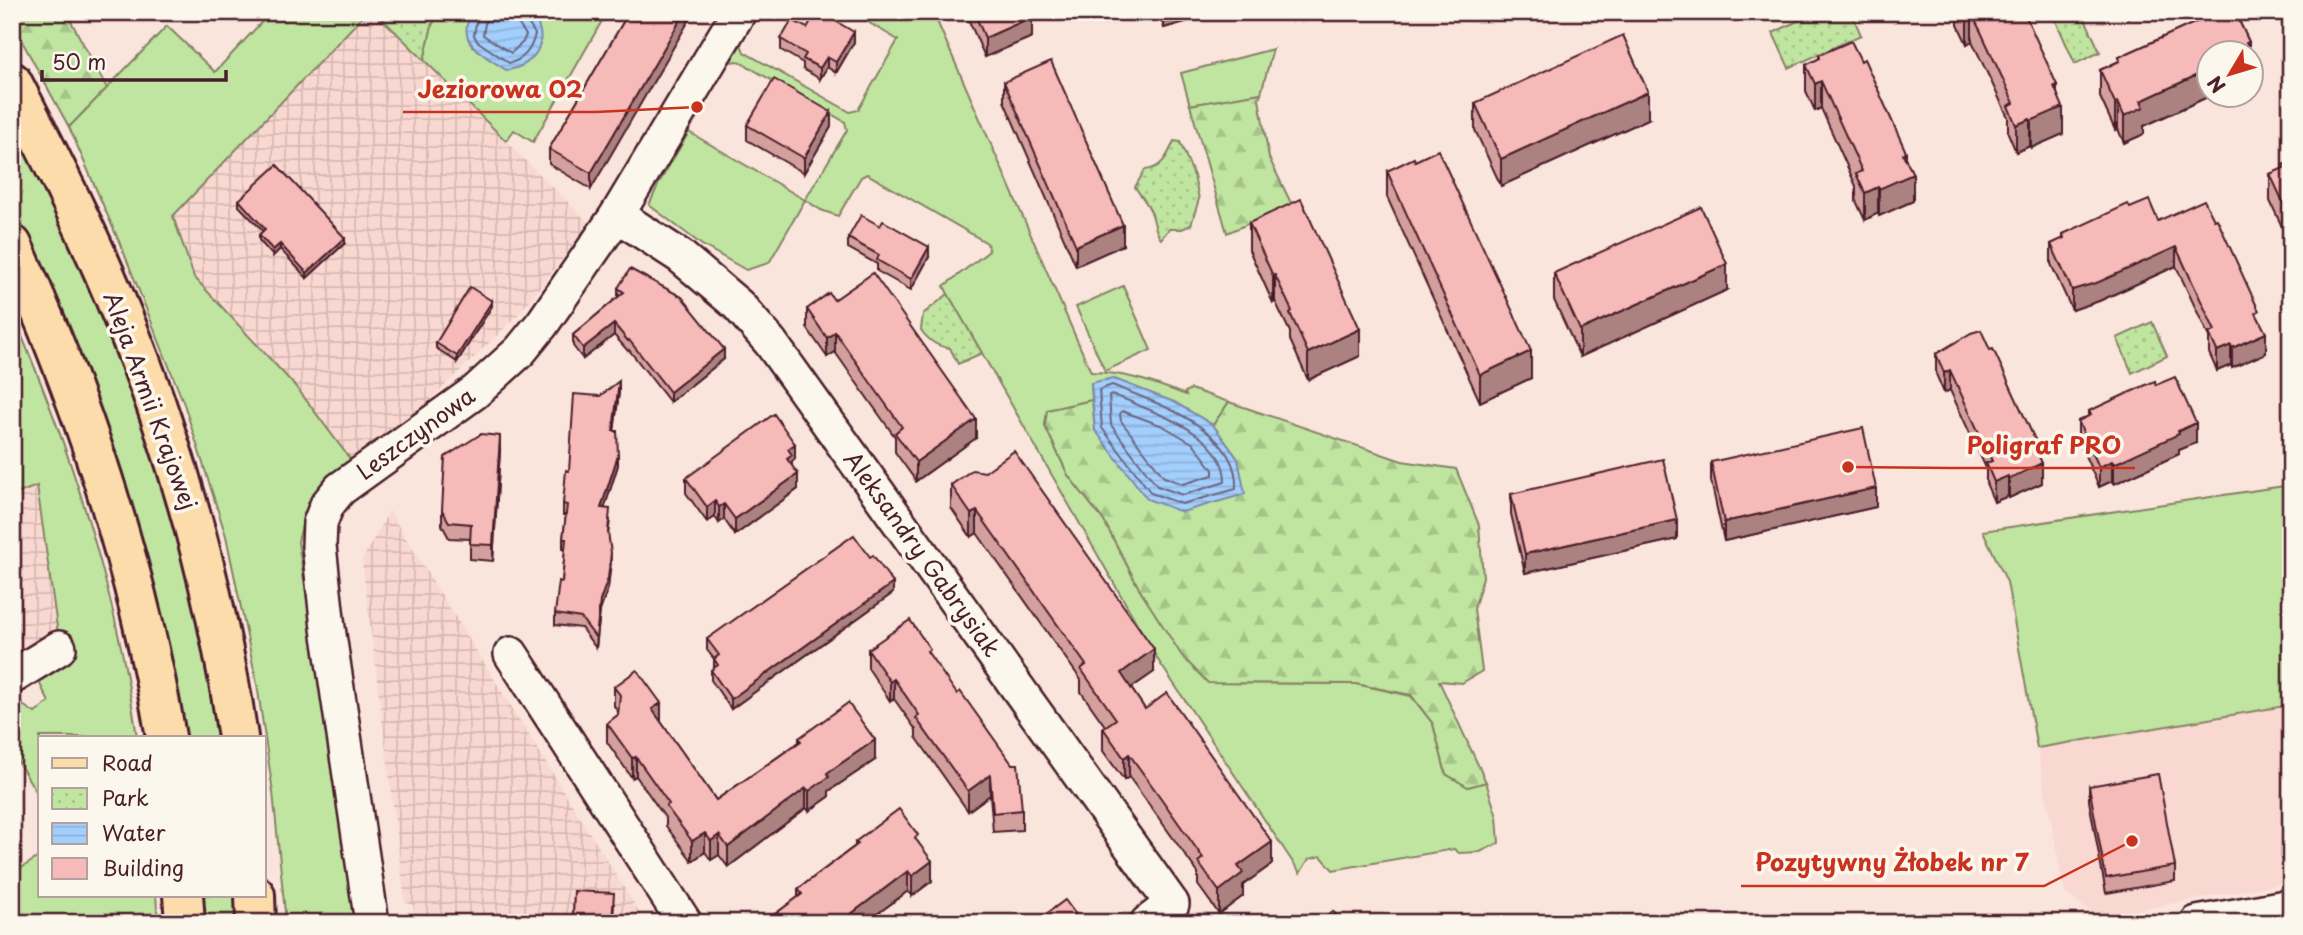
<svg xmlns="http://www.w3.org/2000/svg" width="2303" height="935" font-family="'Playpen Sans',sans-serif">
  <style>
    .built { fill: #f9d8d1 }
    .industrial { fill: url(#industrial-grid) }
    .green { fill: #c0e5a0; stroke: #858266; stroke-width: 2 }
    .forest { fill: url(#forest-firs); stroke: #858266; stroke-width: 2 }
    .park { fill: url(#park-dots); stroke: #858266; stroke-width: 2 }
    .water { fill: url(#water-rules); stroke: #7f89a9; stroke-width: 2 }
    .lines { fill: none; stroke-linecap: round; stroke-linejoin: round }
    .shore { stroke: #6d657f; stroke-width: 2 }
    .minor-casing { stroke: #4a1f2b; stroke-width: 38 }
    .major-casing { stroke: #4a1f2b; stroke-width: 44 }
    .minor { stroke: #fbf7ec; stroke-width: 33 }
    .major { stroke: #fddcac; stroke-width: 38 }
    .wall { fill: #d4a09e; stroke: #4a1f2b; stroke-width: 2 }
    .shaded-wall { fill: #ac8281; stroke: #4a1f2b; stroke-width: 2 }
    .building { fill: #f6bab8; stroke: #4a1f2b; stroke-width: 2 }
    .labels { text-anchor: middle; stroke-width: 7; stroke-linejoin: round; paint-order: stroke }
    .street-label { font-size: 23px; fill: #4a1f2b; stroke: #fbf7ec }
    .leader { fill: none; stroke: #c8321e; stroke-width: 2.5 }
    .callout-dot { fill: #c8321e; stroke: #fbf7ec; stroke-width: 2.5 }
    .callout-label { font-size: 24px; text-anchor: middle; font-weight: bold; fill: #c8321e; stroke: #fbf7ec; stroke-width: 7; stroke-linejoin: round; paint-order: stroke }
  </style>
  <defs>
    <pattern id="industrial-grid" width="8" height="8" patternUnits="userSpaceOnUse" patternTransform="scale(1.75)"><rect width="8" height="8" fill="#f9d8d1"/><path d="M0 4h8M4 0v8" fill="none" stroke="#d7b9b4"/></pattern>
    <pattern id="forest-firs" width="22" height="20" patternUnits="userSpaceOnUse" patternTransform="scale(1.75)"><rect width="22" height="20" fill="#c0e5a0"/><path d="M5 1l3.5 6h-7zM16 11l3.5 6h-7z" fill="#a6c48a"/></pattern>
    <pattern id="park-dots" width="8" height="8" patternUnits="userSpaceOnUse" patternTransform="scale(1.75)"><rect width="8" height="8" fill="#c0e5a0"/><path d="M2 2h.1M6 6h.1" fill="none" stroke="#a6c48a" stroke-width="1.8" stroke-linecap="round"/></pattern>
    <pattern id="water-rules" width="6" height="5" patternUnits="userSpaceOnUse" patternTransform="scale(1.75)"><rect width="6" height="5" fill="#a2cffd"/><path d="M0 2.5h6" fill="none" stroke="#8db1d9"/></pattern>
  </defs>
  <rect width="100%" height="100%" fill="#fae5dc"/>
  <filter id="ink" filterUnits="userSpaceOnUse"><feTurbulence type="fractalNoise" baseFrequency=".0143" numOctaves="2"/><feDisplacementMap in="SourceGraphic" scale="14" xChannelSelector="R" yChannelSelector="G"/><feConvolveMatrix kernelMatrix="1 2 1 2 8 2 1 2 1" color-interpolation-filters="sRGB"/></filter>
  <g filter="url(#ink)">
    <!-- built -->
    <path class="built" d="M2291,705V882L2099,917L2098,912L2092,913L2065,893L2037,748Z"/>
    <!-- industrial -->
    <g class="industrial">
      <path d="M367,12H375L590,224L517,316L408,421L350,459L297,388L194,277L173,216Z"/>
      <path d="M37,486L58,634L12,661V495Z"/>
      <path d="M389,511L461,626L646,923H413L415,921L413,905L405,902L362,560Z"/>
    </g>
    <!-- green -->
    <g class="green">
      <path d="M271,12H367L173,216L194,277L297,388L350,459L351,467C314,495 308,496 298,542L359,923H286L273,792L257,684L226,536L184,404L124,253L69,127L167,26L215,72Z"/>
      <path d="M473,12C466,23 465,36 472,46L538,21L529,12H607L533,142L514,130L506,141L424,60L432,25L439,13Z"/>
      <path d="M851,12H933L1091,372C1124,372 1155,383 1186,395L1185,392L1191,389L1229,402L1213,425L1174,402L1091,383L1092,400L1047,410L1045,426L1068,475L1104,521L1141,592L1209,683L1356,684L1411,696L1433,724L1446,774L1468,787L1486,782L1497,817L1499,843L1480,852L1459,853L1454,849L1333,870L1321,856L1309,859L1300,873L1158,660L948,294L944,286L989,251L987,243L867,174L861,177L838,216L821,210L805,200L769,263L746,270L702,245L649,205L659,183L689,132L805,200L847,130L845,122L738,61L730,62L741,44L744,52L850,112L858,110L898,40Z"/>
      <path d="M1273,49L1261,93L1190,105L1181,73Z"/>
      <path d="M12,121L53,202L137,390L189,570L223,737H182L151,575L125,482L96,396L12,204Z"/>
      <path d="M1123,286L1151,350L1105,371L1076,307Z"/>
      <path d="M12,313C71,449 116,591 137,737H40V798L12,752V698L35,713L49,702L40,684L41,676L58,634L37,486L16,494L12,485Z"/>
      <path d="M2291,485V705L2037,748L2007,582L1983,531Z"/>
      <path d="M40,856V895H156L158,923H12V874Z"/>
      <path d="M202,895H240L242,923H203Z"/>
    </g>
    <!-- forest -->
    <g class="forest">
      <path d="M12,12H66L107,88L69,127L12,23Z"/>
      <path d="M1261,93L1259,99L1269,158L1292,205L1227,233L1190,105Z"/>
      <path d="M1092,400L1095,431L1238,459L1213,425L1229,402L1402,461L1456,469L1479,525L1483,577L1474,609L1482,671L1462,683L1439,681L1486,782L1468,787L1446,774L1433,724L1411,695L1356,684L1208,683L1182,656L1141,592L1104,521L1068,475L1045,426L1047,410Z"/>
    </g>
    <!-- park -->
    <g class="park">
      <path d="M375,12H436L438,14L432,25L424,60Z"/>
      <path d="M1816,12H1851L1861,35L1789,68L1773,33Z"/>
      <path d="M2052,12H2082L2100,52L2075,64Z"/>
      <path d="M1174,141L1180,142L1194,176L1199,199L1191,225L1182,229H1169L1161,239C1154,231 1155,221 1151,212C1147,202 1140,195 1135,187L1145,170C1162,169 1168,155 1174,141Z"/>
      <path d="M948,294L982,353L958,364L950,348C937,347 928,340 921,330L923,314Z"/>
      <path d="M2152,322L2167,356L2132,373L2117,338Z"/>
    </g>
    <!-- water -->
    <g class="water">
      <path d="M473,12H529C553,36 537,67 506,70C486,56 452,42 473,12Z"/>
      <path d="M1112,378L1174,402L1213,425L1238,459L1245,494L1182,512L1147,499L1095,430L1091,383Z"/>
    </g>
    <g class="lines">
      <!-- shore -->
      <g class="shore">
        <path d="M478,12L474,35L477,41L509,63C524,60 532,48 535,34L525,18V12"/>
        <path d="M487,12L483,35L511,53L523,42L526,35L517,22L516,12"/>
        <path d="M1112,385C1156,403 1240,429 1236,489L1182,504L1151,493L1102,428L1099,390Z"/>
        <path d="M1109,395C1120,396 1131,402 1140,406C1173,419 1226,441 1225,482L1183,495L1157,486L1111,425Z"/>
        <path d="M1122,411L1163,426L1194,444L1213,470V475L1183,484L1164,477L1121,421L1120,414Z"/>
      </g>
      <defs>
        <g id="minor">
          <path d="M617,215L680,256L738,305L771,343L1172,904L1147,923"/>
          <path d="M511,654L685,923"/>
          <path d="M12,677L59,648"/>
          <path d="M372,923L328,628L319,546L320,523L327,505L340,489L475,392L520,351L542,324L617,215L739,12"/>
          <path d="M2197,923L2291,906"/>
        </g>
        <g id="major">
          <path d="M12,82C69,192 123,305 162,422C197,525 222,630 238,737"/>
          <path d="M12,245C84,403 137,566 166,737"/>
          <path d="M183,895L185,923"/>
          <path d="M255,895L256,923"/>
        </g>
      </defs>
      <!-- minor casing -->
      <use href="#minor" class="minor-casing"/>
      <!-- major casing -->
      <use href="#major" class="major-casing"/>
      <!-- minor -->
      <use href="#minor" class="minor"/>
      <!-- major -->
      <use href="#major" class="major"/>
    </g>
    <!-- wall -->
    <g class="wall">
      <path d="M629,12L591,189L549,164V149Z"/>
      <path d="M965,12H1030L1032,37L985,57Z"/>
      <path d="M1159,12H1220L1164,28Z"/>
      <path d="M1958,12H2024L2057,93L2063,134L2031,148L2030,146L2016,152L2008,133V117L1972,41L1967,44L1958,25Z"/>
      <path d="M2226,12H2235L2249,42V49L2253,57V84L2250,85V52H2208V94H2214L2144,126V134L2124,143L2118,129L2115,130L2100,97V70L2119,61V57L2212,15L2214,18Z"/>
      <path d="M807,28L854,42L836,73L827,67L820,79L803,69V63L781,50V39Z"/>
      <path d="M1819,55L1906,160L1913,201L1879,216L1878,213L1865,220L1856,201V186L1821,108L1815,111L1806,91V65L1819,59Z"/>
      <path d="M1004,82L1123,245L1076,266L1004,101Z"/>
      <path d="M1475,103L1648,119L1501,186L1475,130Z"/>
      <path d="M747,125L831,127L804,173L747,140Z"/>
      <path d="M1415,161L1531,378L1480,402L1387,197V171Z"/>
      <path d="M2291,161V246L2270,201V174L2283,169V165Z"/>
      <path d="M239,200L345,243L307,278L280,249L273,256L259,240V235L263,231L239,206Z"/>
      <path d="M2130,208L2158,221L2259,319L2266,353L2232,368L2231,365L2217,371L2209,353V337L2176,266L2099,301L2072,310L2051,264V244L2063,239V234Z"/>
      <path d="M1249,223L1360,356L1308,380L1290,340V332L1275,301L1273,303L1249,250Z"/>
      <path d="M848,238L929,257L911,290L877,271V264L848,248Z"/>
      <path d="M1554,273L1727,290L1580,357L1554,300Z"/>
      <path d="M618,288L724,359L670,402L629,350L628,351L614,335L583,359L573,346V335L618,297Z"/>
      <path d="M834,300L976,438L916,481L895,452V437L868,399L835,352L827,357L807,328V309Z"/>
      <path d="M492,306L457,362L436,348V343Z"/>
      <path d="M1936,354L2036,450L2042,483L2009,498L2008,496L1994,502L1986,483V468L1950,390L1944,393L1936,374Z"/>
      <path d="M2156,385L2196,443L2179,450V454L2114,484L2112,481L2099,487L2078,440V421L2089,416V411Z"/>
      <path d="M619,392L614,431L618,465L604,509L610,520L608,536L611,563L608,588L600,611L596,648L581,628L555,625V614L562,582L565,549H563V539L566,515H563V504L569,471L600,396Z"/>
      <path d="M500,451L493,561L470,559V539L449,538L442,525V510Z"/>
      <path d="M795,459L792,461V466L798,489L735,535L724,519L719,523L715,517L707,522L686,493V478Z"/>
      <path d="M1711,462L1876,507L1724,541L1711,481Z"/>
      <path d="M951,485L1154,672L1131,688L1145,709L1272,864L1243,885V896L1219,914L1198,885V873L1158,817L1129,777L1124,780L1103,751V728L1105,726L1081,692V680L977,533L971,537L951,508Z"/>
      <path d="M1511,494L1677,539L1525,573L1511,514Z"/>
      <path d="M893,593L731,709L711,680V670L714,668V659L707,650V639Z"/>
      <path d="M868,649L930,656L1022,810V830L993,832L990,795L968,811L916,737V730L894,699L890,701L868,668Z"/>
      <path d="M614,687L661,722L716,800L799,742V738L875,760L829,791V797L809,811L806,808L728,867L719,855L711,860L705,852L692,861L666,826V819L636,776L632,778L607,742V723L618,715V712L614,706Z"/>
      <path d="M2291,750V801L2285,767V751Z"/>
      <path d="M2089,786L2175,866V881L2106,893L2089,801Z"/>
      <path d="M855,842H918L932,881L912,896L908,891L865,923H763L798,897V889L855,846Z"/>
      <path d="M574,891L614,904L613,923H573Z"/>
    </g>
    <!-- shaded-wall -->
    <g class="shaded-wall">
      <path d="M685,12H694L591,189V173Z"/>
      <path d="M1164,12H1220L1164,28Z"/>
      <path d="M2128,12H2141L2128,18Z"/>
      <path d="M1972,14V41L1967,44V17Z"/>
      <path d="M1032,17V37L985,57V38Z"/>
      <path d="M854,32V42L836,73V62Z"/>
      <path d="M827,57V67L820,79V68Z"/>
      <path d="M2253,57V84L2250,85V58Z"/>
      <path d="M2208,70V94H2214L2144,126V134L2124,143V116L2141,101Z"/>
      <path d="M1821,81V108L1815,111V84Z"/>
      <path d="M2057,85V110L2063,107V134L2031,148V121L2054,86Z"/>
      <path d="M1648,92V119L1501,186V159Z"/>
      <path d="M2118,102V129L2115,130V103Z"/>
      <path d="M831,112V127L804,173V158Z"/>
      <path d="M2030,119V146L2016,152V125Z"/>
      <path d="M1906,152V177L1913,174V201L1879,216V189L1903,154Z"/>
      <path d="M1878,187V213L1865,220V193Z"/>
      <path d="M1123,225V245L1076,266V246Z"/>
      <path d="M345,238V243L307,278V273Z"/>
      <path d="M280,244V249L273,256V250Z"/>
      <path d="M929,247V257L911,290V279Z"/>
      <path d="M2176,247V266L2099,301L2072,310V290Z"/>
      <path d="M1727,264V290L1580,357V330Z"/>
      <path d="M1275,275V301L1273,303V276Z"/>
      <path d="M492,301V306L457,362V356Z"/>
      <path d="M614,324V335L583,359V348Z"/>
      <path d="M1360,329V356L1308,380V353Z"/>
      <path d="M835,332V352L827,357V338Z"/>
      <path d="M2266,333V353L2232,368V348Z"/>
      <path d="M2231,345V365L2217,371V351Z"/>
      <path d="M724,349V359L670,402V392Z"/>
      <path d="M1531,351V378L1480,402V375Z"/>
      <path d="M1950,370V390L1944,393V373Z"/>
      <path d="M619,381V392L613,441V431Z"/>
      <path d="M976,419V438L916,481V462Z"/>
      <path d="M2196,423V443L2179,450V454L2114,484V464Z"/>
      <path d="M500,436V451L493,561V545Z"/>
      <path d="M795,444V459L792,461V470L787,474L788,449Z"/>
      <path d="M618,455V465L601,519V508Z"/>
      <path d="M2112,461V481L2099,487V467Z"/>
      <path d="M2042,463V483L2009,498V479Z"/>
      <path d="M798,474V489L735,535V519Z"/>
      <path d="M2008,476V496L1994,502V482Z"/>
      <path d="M1876,488V507L1724,541V522Z"/>
      <path d="M715,501V517L707,522V507Z"/>
      <path d="M724,504V519L719,523V507Z"/>
      <path d="M977,511V533L971,537V514Z"/>
      <path d="M1677,520V539L1525,573V554Z"/>
      <path d="M611,553L608,588L600,611L596,648L600,601Z"/>
      <path d="M893,583V593L731,709V699Z"/>
      <path d="M1154,649V672L1121,695V673Z"/>
      <path d="M894,679V699L890,701V682Z"/>
      <path d="M661,703V723L652,709Z"/>
      <path d="M875,740V760L829,791V797L809,811V791L827,773Z"/>
      <path d="M1129,754V777L1124,780V758Z"/>
      <path d="M636,757V776L632,778V758Z"/>
      <path d="M990,775V795L968,811V791Z"/>
      <path d="M806,788V808L728,867V847Z"/>
      <path d="M705,833V852L692,861V841Z"/>
      <path d="M719,835V855L711,860V841Z"/>
      <path d="M1272,842V864L1243,885V896L1219,914V891L1238,866Z"/>
      <path d="M932,861V881L912,896V876Z"/>
      <path d="M908,871V891L865,923H839Z"/>
    </g>
    <!-- building -->
    <g class="building">
      <path d="M629,12H685L591,173L549,149Z"/>
      <path d="M816,12H820L854,32L836,62L827,57L820,68L803,59L806,54L781,39L792,20L807,28Z"/>
      <path d="M974,12H1030L1032,17L985,38Z"/>
      <path d="M1965,12H2024L2057,85L2054,86L2063,107L2031,121L2030,119L2016,125L2008,106L2014,103L1981,32L1972,14L1967,17Z"/>
      <path d="M2226,12H2235L2249,42L2246,43L2253,57L2250,58V52H2208V70L2141,101L2144,107L2124,116L2118,102L2115,103L2100,70L2120,61L2119,57L2212,15L2214,18Z"/>
      <path d="M1623,35L1648,92L1501,159L1475,103Z"/>
      <path d="M1851,41L1861,61L1864,59L1879,92L1906,152L1903,154L1913,174L1879,189L1878,187L1865,193L1856,174L1862,171L1821,81L1815,84L1806,65L1820,58L1819,55Z"/>
      <path d="M1051,61L1123,225L1076,246L1004,82Z"/>
      <path d="M774,79L831,112L804,158L747,125Z"/>
      <path d="M1438,150L1531,351L1480,375L1387,171L1414,158L1415,161Z"/>
      <path d="M2291,161V219L2270,174L2284,168L2283,165Z"/>
      <path d="M277,165L345,238L307,273L280,244L273,250L259,235L265,229L239,200Z"/>
      <path d="M1301,199L1360,329L1308,353L1290,313L1292,311L1275,275L1273,276L1249,223Z"/>
      <path d="M2149,200L2158,221L2204,200L2214,220L2217,219L2259,311L2256,313L2266,333L2232,348L2231,345L2217,351L2209,333L2215,331L2176,247L2099,282L2072,290L2051,244L2064,238L2063,234L2128,204L2130,208Z"/>
      <path d="M1701,207L1727,264L1580,330L1554,273Z"/>
      <path d="M861,215L880,226L883,221L929,247L911,279L877,260L879,255L848,238Z"/>
      <path d="M630,269L682,297L724,349L670,392L629,340L628,341L614,324L583,348L573,335L624,292L618,288Z"/>
      <path d="M873,273L976,419L916,462L895,433L902,427L868,379L835,332L827,338L807,309L829,293L834,300Z"/>
      <path d="M470,287L492,301L457,356L436,343Z"/>
      <path d="M1981,330L1990,350L1993,349L2008,381L2036,442L2033,443L2042,463L2009,479L2008,476L1994,482L1986,463L1992,461L1950,370L1944,373L1936,354L1971,333Z"/>
      <path d="M2175,377L2196,423L2178,431L2179,434L2114,464L2112,461L2099,467L2078,421L2091,415L2089,411L2126,394L2155,381L2156,385Z"/>
      <path d="M619,381L613,431H617L618,455L601,508L610,509L608,532L611,553L608,578L600,601L596,638L581,618L555,614L559,581L562,582L566,539H563L567,505L563,504L566,470L569,471L574,394L600,396Z"/>
      <path d="M774,414L795,444L788,449L792,455L787,459L798,474L735,519L724,504L719,507L715,501L707,507L686,478Z"/>
      <path d="M1863,428L1876,488L1724,522L1711,462Z"/>
      <path d="M481,434L500,436L493,545L470,544L471,524L449,522L442,510L445,457Z"/>
      <path d="M1014,451L1154,649L1121,673L1145,709L1167,693L1272,842L1238,866L1243,873L1219,891L1198,862L1203,858L1158,794L1129,754L1124,758L1103,728L1116,719L1081,669L1086,665L977,511L971,514L951,485L972,470L985,472Z"/>
      <path d="M1663,459L1677,520L1525,554L1511,494Z"/>
      <path d="M854,535L870,557L873,555L893,583L731,699L711,670L718,665L714,659L719,655L707,639Z"/>
      <path d="M910,620L930,649L927,651L957,694L960,691L1012,764H1018L1022,810L993,813L990,775L968,791L916,718L919,715L894,679L890,682L868,649Z"/>
      <path d="M637,670L661,703L652,709L716,800L801,741L799,738L848,703L875,740L827,773L829,777L809,791L806,788L728,847L719,835L711,841L705,833L692,841L666,806L669,804L636,757L632,758L607,723L618,715L620,695L614,687Z"/>
      <path d="M2291,750V785L2285,751Z"/>
      <path d="M2158,774L2175,866L2106,878L2089,786Z"/>
      <path d="M899,809L918,835L915,838L932,861L912,876L908,871L839,923H763L802,894L798,889L858,844L855,842Z"/>
      <path d="M574,891L614,893L612,922L573,919Z"/>
      <path d="M1065,900L1082,923H1034Z"/>
      <path d="M1333,911L1342,923H1318Z"/>
      <path d="M758,919L761,923H752Z"/>
    </g>
  </g>
  <g class="labels">
    <!-- street labels -->
    <g class="street-label">
      <text transform="translate(150 401) rotate(70)" y="8">Aleja Armii Krajowej</text>
      <text transform="translate(416 434) rotate(-36)" y="8">Leszczynowa</text>
      <text transform="translate(922 554) rotate(54)" y="8">Aleksandry Gabrysiak</text>
    </g>
  </g>
  <!-- callouts -->
  <path class="leader" d="M697 107L596 112H403M1848 467L1952 468H2135M2132 841L2044 886H1741"/>
  <g class="callout-dot">
    <circle cx="697" cy="107" r="7"/>
    <circle cx="1848" cy="467" r="7"/>
    <circle cx="2132" cy="841" r="7"/>
  </g>
  <g class="callout-label">
    <text x="500" y="98">Jeziorowa 02</text>
    <text x="2044" y="454">Poligraf PRO</text>
    <text x="1892" y="871">Pozytywny Żłobek nr 7</text>
  </g>
  <!-- margin -->
  <rect width="2303" height="935" fill="none" stroke="#fbf7ec" stroke-width="42"/>
  <rect x="21" y="21" width="2261" height="893" fill="none" stroke="#4a1f2b" stroke-width="2.5" filter="url(#ink)"/>
  <!-- legend -->
  <rect x="38" y="736" width="228" height="161" fill="#fbf7ec" stroke="#b4a19f" stroke-width="2"/>
  <rect x="52" y="758" width="35" height="10" fill="#fddcac" stroke="#b4a19f" stroke-width="2"/>
  <text x="102" y="771" font-size="21" fill="#4a1f2b">Road</text>
  <rect x="52" y="788" width="35" height="21" fill="url(#park-dots)" stroke="#b4a19f" stroke-width="2"/>
  <text x="102" y="806" font-size="21" fill="#4a1f2b">Park</text>
  <rect x="52" y="823" width="35" height="21" fill="url(#water-rules)" stroke="#b4a19f" stroke-width="2"/>
  <text x="102" y="841" font-size="21" fill="#4a1f2b">Water</text>
  <rect x="52" y="858" width="35" height="21" fill="#f6bab8" stroke="#b4a19f" stroke-width="2"/>
  <text x="102" y="876" font-size="21" fill="#4a1f2b">Building</text>
  <!-- north arrow -->
  <g transform="translate(2230 74) rotate(232)"><circle r="33" fill="#fbf7ec" stroke="#b4a19f" stroke-width="2"/>
  <path d="M0-5L12 26L0 18L-12 26Z" fill="#c8321e"/>
  <text y="-10" font-size="19" font-weight="bold" text-anchor="middle" fill="#4a1f2b">N</text>
  </g>
  <!-- scale -->
  <path d="M42 70v10h184v-10" fill="none" stroke="#4a1f2b" stroke-width="3.5"/>
  <text x="52" y="70" font-size="21" fill="#4a1f2b" stroke="#fbf7ec" stroke-width="5" paint-order="stroke">50 m</text>
</svg>
